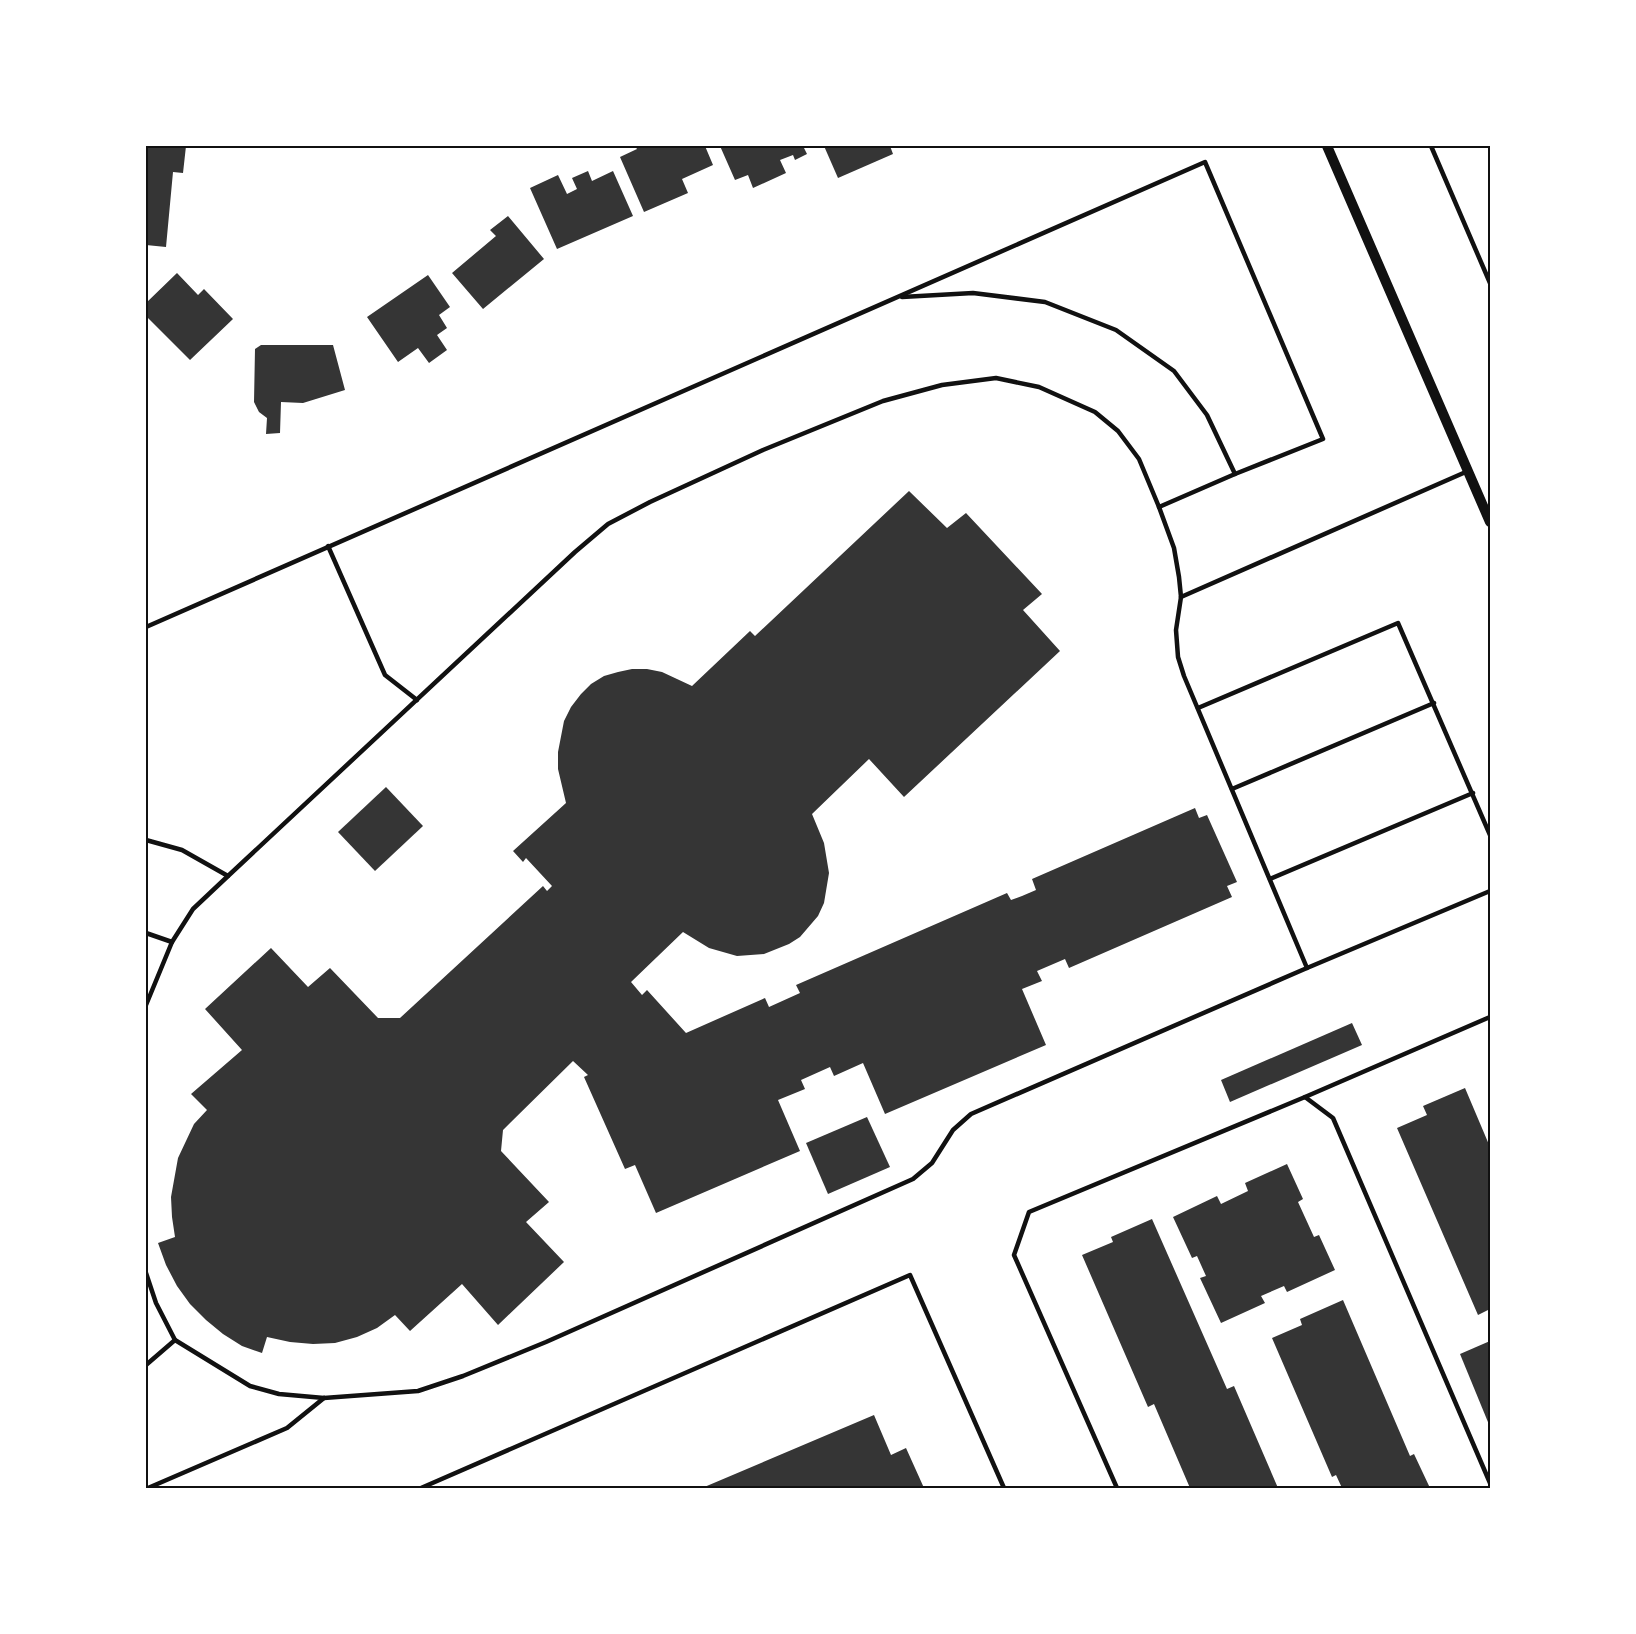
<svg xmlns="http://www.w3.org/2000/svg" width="1636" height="1634" font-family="Georgia,serif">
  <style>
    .building { fill: #353535 }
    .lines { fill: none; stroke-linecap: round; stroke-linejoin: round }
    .service { stroke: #111; stroke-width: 4.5 }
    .tertiary { stroke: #111; stroke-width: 10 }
    .neatline { fill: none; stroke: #111; stroke-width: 2 }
  </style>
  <rect width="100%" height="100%" fill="#fff"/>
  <!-- building -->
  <g class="building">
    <path d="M146,146H186L183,173L173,172L166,247L146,245Z"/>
    <path d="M635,146H705L713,165L682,179L688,193L644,212L620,157L637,149Z"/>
    <path d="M720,146H803L807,154L795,160L793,155L780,160L786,173L753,188L748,175L735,180Z"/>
    <path d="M824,146H890L893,154L838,178Z"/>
    <path d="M588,171L592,181L613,171L633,216L557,249L530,188L558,175L567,194L577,189L572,178Z"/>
    <path d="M508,216L544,259L483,309L452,273L496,236L490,230Z"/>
    <path d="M177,273L198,295L204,289L233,319L190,360L146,316V303Z"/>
    <path d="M428,275L450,307L439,315L447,328L437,335L447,350L429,363L418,348L398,362L367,317Z"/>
    <path d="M261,345H333L345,390L303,403L281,402L280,433L266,434L267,418L259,412L254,402L255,349Z"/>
    <path d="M909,491L947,528L966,513L1042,594L1023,610L1060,651L904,797L869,759L812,814L824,843L829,873L824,903L818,916L800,937L789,944L764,954L737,956L709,948L683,932L631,982L642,995L647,990L686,1033L765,998L769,1007L800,993L796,985L1007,893L1011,900L1022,896L1036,890L1032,879L1195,808L1199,818L1207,815L1237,882L1227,886L1232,897L1069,968L1065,959L1037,971L1042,981L1022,989L1046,1045L885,1114L863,1063L834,1076L830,1067L801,1080L805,1089L778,1100L800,1151L656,1213L635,1165L625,1169L584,1077L588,1075L573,1061L503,1130L501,1151L549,1202L526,1222L564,1262L498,1325L462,1284L410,1331L395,1315L377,1328L357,1337L335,1343L313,1344L290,1342L267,1337L262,1353L242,1346L223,1334L206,1320L190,1304L177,1286L166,1265L158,1243L175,1237L172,1217L171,1197L178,1158L194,1124L207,1110L191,1094L242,1050L205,1009L271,948L308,987L330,968L378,1018H400L543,886L547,891L552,886L526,858L523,862L513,851L566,803L558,769V752L564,721L571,707L581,694L591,684L604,676L618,672L632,669H647L662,672L692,686L750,631L755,636Z"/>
    <path d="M386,787L423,826L375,871L338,832Z"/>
    <path d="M1352,1023L1362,1045L1230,1102L1221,1080Z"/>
    <path d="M1465,1088L1490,1147V1309L1478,1315L1397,1128L1427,1115L1423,1106Z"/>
    <path d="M867,1117L890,1167L828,1194L806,1143Z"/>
    <path d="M1287,1164L1303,1199L1298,1202L1314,1237L1319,1235L1335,1270L1287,1292L1284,1286L1261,1296L1265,1303L1221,1323L1200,1278L1206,1276L1197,1256L1192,1258L1173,1217L1217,1196L1221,1204L1248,1191L1245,1183Z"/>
    <path d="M1152,1219L1227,1389L1234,1386L1278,1488H1190L1154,1404L1148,1407L1082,1255L1113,1242L1111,1237Z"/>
    <path d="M1343,1300L1410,1456L1414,1454L1430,1488H1342L1336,1475L1332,1477L1272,1338L1302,1325L1300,1319Z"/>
    <path d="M1490,1341V1427L1460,1354Z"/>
    <path d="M874,1415L891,1455L906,1448L924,1488H702Z"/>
  </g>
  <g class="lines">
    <!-- service -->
    <g class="service">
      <path d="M1431,146L1490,283"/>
      <path d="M902,297L973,293L1045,302L1116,330L1174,371L1207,415L1235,474"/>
      <path d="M328,546L385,675L417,700"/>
      <path d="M1181,597L1468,471"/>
      <path d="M146,627L1205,162L1323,439L1235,474L1159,507"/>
      <path d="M1198,708L1398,623L1490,835"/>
      <path d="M1232,789L1434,703"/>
      <path d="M146,840L182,850L228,876"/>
      <path d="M1270,879L1473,793"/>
      <path d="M146,933L172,942"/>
      <path d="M1307,968L1490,891"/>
      <path d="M146,1005L172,942L193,909L228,876L575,552L608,524L650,502L763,450L883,401L942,385L996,378L1039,387L1095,412L1118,431L1139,459L1159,507L1174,548L1179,577L1181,597L1176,630L1178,657L1184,676L1307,968L971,1114L953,1130L932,1163L913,1179L546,1342L463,1376L418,1391L324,1398L279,1394L250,1386L175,1340L156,1303L146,1273"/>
      <path d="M1305,1097L1490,1017"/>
      <path d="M146,1365L175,1340"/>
      <path d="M148,1488L287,1428L324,1398"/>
      <path d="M421,1488L910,1275L1004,1488"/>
      <path d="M1117,1488L1014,1255L1029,1212L1305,1097L1333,1118L1490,1483"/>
    </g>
    <!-- tertiary -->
    <path class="tertiary" d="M1327,146L1490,522"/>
  </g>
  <!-- border -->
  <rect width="1636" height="1634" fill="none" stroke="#ffffff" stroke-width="294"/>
  <rect x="147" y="147" width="1342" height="1340" class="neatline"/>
</svg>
